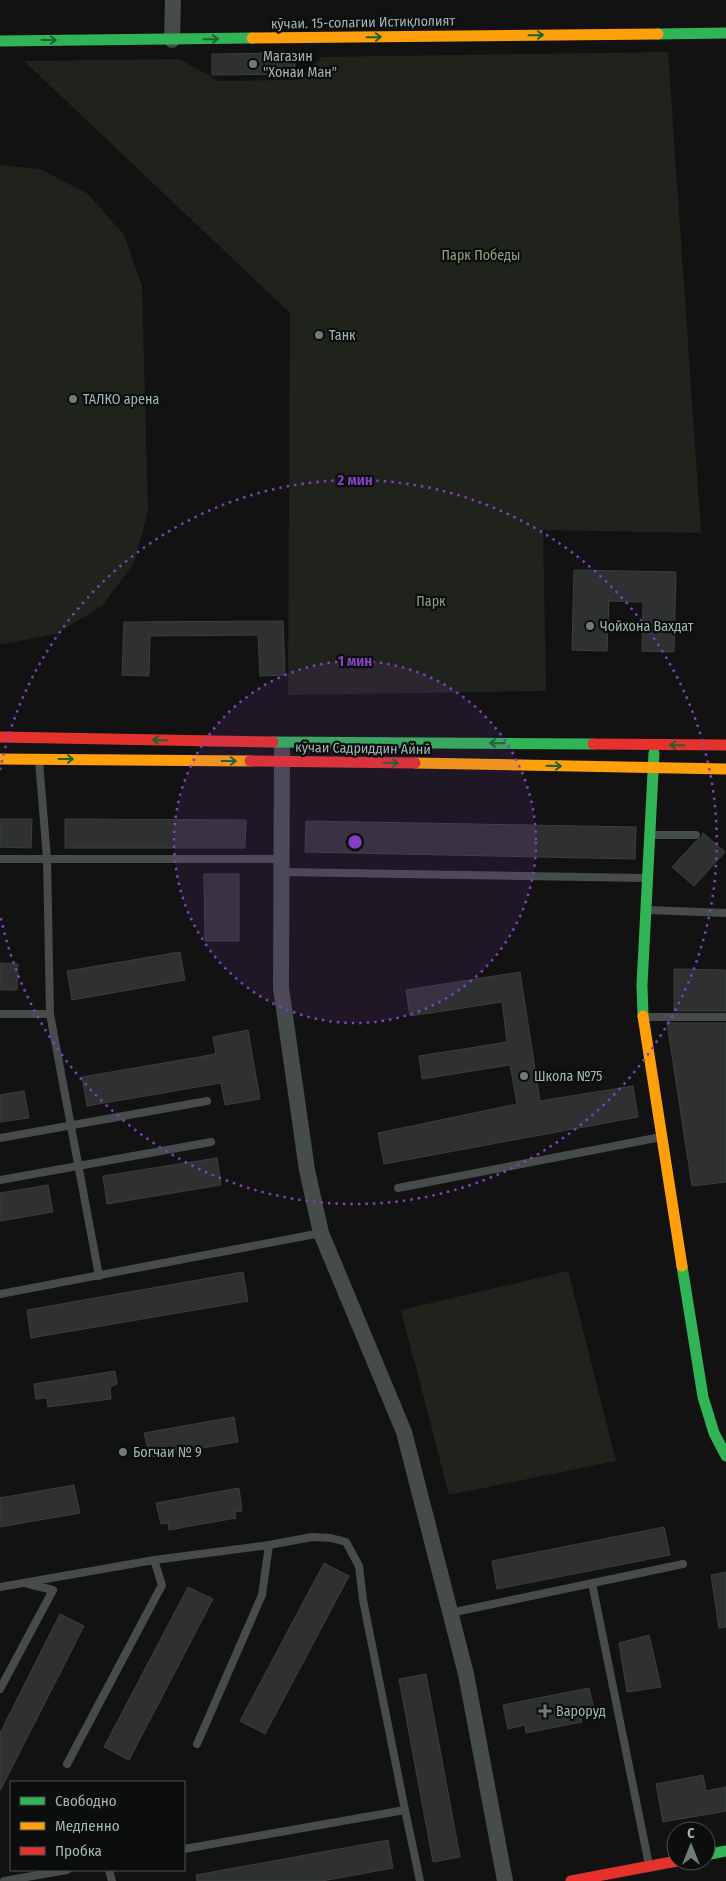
<svg xmlns="http://www.w3.org/2000/svg" width="726" height="1881" font-family="'Fira Sans Condensed',sans-serif">
  <style>
    .green { fill: #20231c }
    .building { fill: #2e3031; stroke: #3a3f3f }
    .lines { fill: none; stroke-linecap: round; stroke-linejoin: round }
    .lane { stroke: #464b4b; stroke-width: 8 }
    .street { stroke: #464b4b; stroke-width: 16 }
    .fast { stroke: #30b455; stroke-width: 11 }
    .slow { stroke: #ff9f0a; stroke-width: 11 }
    .jam { stroke: #e5322d; stroke-width: 11 }
    .oneway { stroke: #1e6132 }
    .ring { fill: none; stroke: #8141be; stroke-width: 2.5; stroke-dasharray: 2.5 5 }
    .poi-dot { fill: #707c7c; stroke: #0c0e0e; stroke-width: 2 }
    .labels { text-anchor: middle; stroke-width: 4.5; stroke-linejoin: round; paint-order: stroke }
    .street-label { font-size: 14px; fill: #a2b5b5; stroke: #0c0e0e }
    .poi-label { font-size: 14px; fill: #a2b5b5; stroke: #0c0e0e; text-anchor: start }
    .park-label { font-size: 14px; fill: #92a177; stroke: #0c0e0e }
    .centre { fill: #8141be; stroke: #0c0e0e; stroke-width: 2.5 }
    .ring-label { font-size: 15px; text-anchor: middle; font-weight: bold; fill: #8141be; stroke: #0c0e0e; stroke-width: 4.5; stroke-linejoin: round; paint-order: stroke }
  </style>
  <rect width="100%" height="100%" fill="#121212"/>
  <!-- green -->
  <g class="green">
    <path d="M668,52L701,533L543,530L546,691L288,695L290,313L24,61L179,59L219,81L298,80L322,57Z"/>
    <path d="M0,165L40,169L88,194L124,235L142,286L148,511L134,563L102,606L56,634L3,644H0Z"/>
    <path d="M568,1271L616,1461L449,1495L401,1310Z"/>
  </g>
  <!-- building -->
  <g class="building">
    <path d="M295,53V74L212,75V54Z"/>
    <path d="M574,570L676,572L674,652L642,651L643,602L609,601L607,651L572,650Z"/>
    <path d="M283,621L285,675L260,676L258,635L150,636L149,676L122,675L124,622Z"/>
    <path d="M0,819H32L31,848L0,847Z"/>
    <path d="M65,819L246,820L245,848H65Z"/>
    <path d="M306,821L636,827L635,859L305,852Z"/>
    <path d="M703,833L725,852L694,886L672,867L696,841L701,838Z"/>
    <path d="M204,874H239V941H205Z"/>
    <path d="M180,952L185,980L72,1000L67,971Z"/>
    <path d="M0,963L18,964L17,990H0Z"/>
    <path d="M674,969L726,970V1011H674Z"/>
    <path d="M520,972L540,1101L633,1086L638,1117L384,1164L378,1133L517,1104L510,1065L422,1079L419,1056L507,1042L502,1002L410,1016L406,990Z"/>
    <path d="M667,1023H726V1182L692,1186Z"/>
    <path d="M248,1030L260,1099L225,1105L221,1083L87,1106L82,1077L216,1054L213,1037Z"/>
    <path d="M24,1091L29,1118L0,1122V1095Z"/>
    <path d="M217,1158L221,1185L107,1204L103,1176Z"/>
    <path d="M48,1185L53,1212L0,1221V1193Z"/>
    <path d="M243,1272L248,1301L31,1338L27,1310Z"/>
    <path d="M115,1371L117,1384L110,1387L111,1399L48,1407L47,1398L36,1399L34,1384Z"/>
    <path d="M234,1417L238,1442L150,1457L144,1433Z"/>
    <path d="M74,1485L80,1513L0,1527V1498Z"/>
    <path d="M239,1488L242,1511L235,1512L236,1518L169,1530L168,1523L161,1524L156,1503Z"/>
    <path d="M664,1527L670,1555L497,1589L492,1561Z"/>
    <path d="M324,1563L349,1576L265,1734L240,1721Z"/>
    <path d="M726,1572V1627L719,1628L711,1575Z"/>
    <path d="M188,1587L213,1599L129,1760L104,1747Z"/>
    <path d="M60,1614L84,1626L0,1791V1733Z"/>
    <path d="M649,1635L661,1687L627,1692L619,1643Z"/>
    <path d="M426,1674L460,1857L433,1862L399,1679Z"/>
    <path d="M589,1688L594,1709L580,1712L582,1722L526,1733L525,1725L508,1729L503,1705Z"/>
    <path d="M703,1775L706,1791L726,1787V1811L663,1822L656,1784Z"/>
    <path d="M388,1840L393,1868L322,1881H197L196,1875Z"/>
  </g>
  <g class="lines">
    <!-- lane -->
    <g class="lane">
      <path d="M653,835H696"/>
      <path d="M0,859H282"/>
      <path d="M282,872L646,878"/>
      <path d="M648,910L726,913"/>
      <path d="M0,1014H50L47,858L39,761"/>
      <path d="M50,1014L99,1276"/>
      <path d="M645,1017H726"/>
      <path d="M0,1138L207,1101"/>
      <path d="M0,1180L211,1142"/>
      <path d="M398,1188L661,1137"/>
      <path d="M0,1294L321,1233"/>
      <path d="M592,1583L649,1865"/>
      <path d="M0,1587L154,1560L269,1545L312,1537L331,1538L346,1542L359,1566L363,1600L405,1810L184,1849"/>
      <path d="M450,1613L683,1564"/>
      <path d="M0,1689L53,1590L28,1584"/>
      <path d="M197,1744L262,1595L269,1545"/>
      <path d="M67,1764L162,1585L154,1560"/>
      <path d="M405,1810L420,1881"/>
      <path d="M109,1870L112,1881"/>
      <path d="M4,1881L67,1870"/>
    </g>
    <!-- street -->
    <g class="street">
      <path d="M172,40L173,0"/>
      <path d="M282,751L281,988L307,1170L321,1233L404,1432L466,1674L505,1881"/>
    </g>
    <!-- fast -->
    <g class="fast">
      <path d="M658,34L726,33"/>
      <path d="M0,41L252,38"/>
      <path d="M273,742L593,744"/>
      <path d="M643,1016L642,985L654,753"/>
      <path d="M682,1266L703,1397L714,1433L726,1456"/>
      <path d="M706,1855L726,1851"/>
    </g>
    <!-- slow -->
    <g class="slow">
      <path d="M252,38L658,34"/>
      <path d="M0,759L250,761"/>
      <path d="M415,763L726,769"/>
      <path d="M643,1016L682,1266"/>
    </g>
    <!-- jam -->
    <g class="jam">
      <path d="M0,737L273,742"/>
      <path d="M593,744L726,745"/>
      <path d="M250,761L415,763"/>
      <path d="M571,1881L677,1861"/>
    </g>
  </g>
  <!-- one-way arrows -->
  <defs><path id="oneway-shaft" d="M-6 0H5M1.5-3L5.5 0L1.5 3" fill="none" stroke-width="1.6" stroke-linecap="round" stroke-linejoin="round" transform="scale(1.25)"/></defs>
  <g class="oneway">
    <use href="#oneway-shaft" transform="translate(536 35) rotate(-1)"/>
    <use href="#oneway-shaft" transform="translate(374 37) rotate(-1)"/>
    <use href="#oneway-shaft" transform="translate(211 39) rotate(-1)"/>
    <use href="#oneway-shaft" transform="translate(49 40)"/>
    <use href="#oneway-shaft" transform="translate(160 740) rotate(-179)"/>
    <use href="#oneway-shaft" transform="translate(497 743) rotate(-179)"/>
    <use href="#oneway-shaft" transform="translate(677 745) rotate(-179)"/>
    <use href="#oneway-shaft" transform="translate(66 759)"/>
    <use href="#oneway-shaft" transform="translate(229 761)"/>
    <use href="#oneway-shaft" transform="translate(391 763) rotate(1)"/>
    <use href="#oneway-shaft" transform="translate(554 766) rotate(1)"/>
  </g>
  <!-- distance rings -->
  <circle cx="355" cy="842" r="181" fill="#8141be" fill-opacity=".12"/>
  <g class="ring">
    <circle cx="355" cy="842" r="181"/>
    <path d="M0 770A362 362 0 1 1 0 914"/>
  </g>
  <!-- markers -->
  <g class="poi-dot">
    <circle cx="253" cy="64" r="5"/>
    <circle cx="319" cy="335" r="5"/>
    <circle cx="73" cy="399" r="5"/>
    <circle cx="590" cy="626" r="5"/>
    <circle cx="524" cy="1076" r="5"/>
    <circle cx="123" cy="1452" r="5"/>
    <path d="M542.5 1703.5h5v5h5v5h-5v5h-5v-5h-5v-5h5z"/>
  </g>
  <g class="labels">
    <!-- street labels -->
    <g class="street-label">
      <text transform="translate(363 22) rotate(-1)" y="5">кӯчаи. 15-солагии Истиқлолият</text>
      <text transform="translate(363 748) rotate(1)" y="5">кӯчаи Садриддин Айнӣ</text>
    </g>
    <!-- poi labels -->
    <g class="poi-label">
      <text x="263" y="61">Магазин<tspan x="263" dy="16">"Хонаи Ман"</tspan></text>
      <text x="329" y="340">Танк</text>
      <text x="83" y="404">ТАЛКО арена</text>
      <text x="600" y="631">Чойхона Вахдат</text>
      <text x="534" y="1081">Школа №75</text>
      <text x="133" y="1457">Богчаи № 9</text>
      <text x="556" y="1716">Вароруд</text>
    </g>
    <!-- park labels -->
    <g class="park-label">
      <text x="481" y="260">Парк Победы</text>
      <text x="431" y="606">Парк</text>
    </g>
  </g>
  <circle cx="355" cy="842" r="8" class="centre"/>
  <g class="ring-label">
    <text x="355" y="485">2 мин</text>
    <text x="355" y="666">1 мин</text>
  </g>
  <!-- legend -->
  <rect x="10" y="1781" width="175" height="90" fill="#0c0e0e" stroke="#485151"/>
  <rect x="20" y="1797" width="25" height="8" fill="#30b455" stroke="#485151"/>
  <text x="55" y="1806" font-size="15" fill="#a2b5b5">Свободно</text>
  <rect x="20" y="1822" width="25" height="8" fill="#ff9f0a" stroke="#485151"/>
  <text x="55" y="1831" font-size="15" fill="#a2b5b5">Медленно</text>
  <rect x="20" y="1847" width="25" height="8" fill="#e5322d" stroke="#485151"/>
  <text x="55" y="1856" font-size="15" fill="#a2b5b5">Пробка</text>
  <!-- north arrow -->
  <g transform="translate(691 1846)"><circle r="24" fill="#0c0e0e" stroke="#485151"/>
  <path d="M0-4L9 19L0 12L-9 19Z" fill="#707c7c"/>
  <text y="-8" font-size="14" font-weight="bold" text-anchor="middle" fill="#a2b5b5">С</text>
  </g>
</svg>
